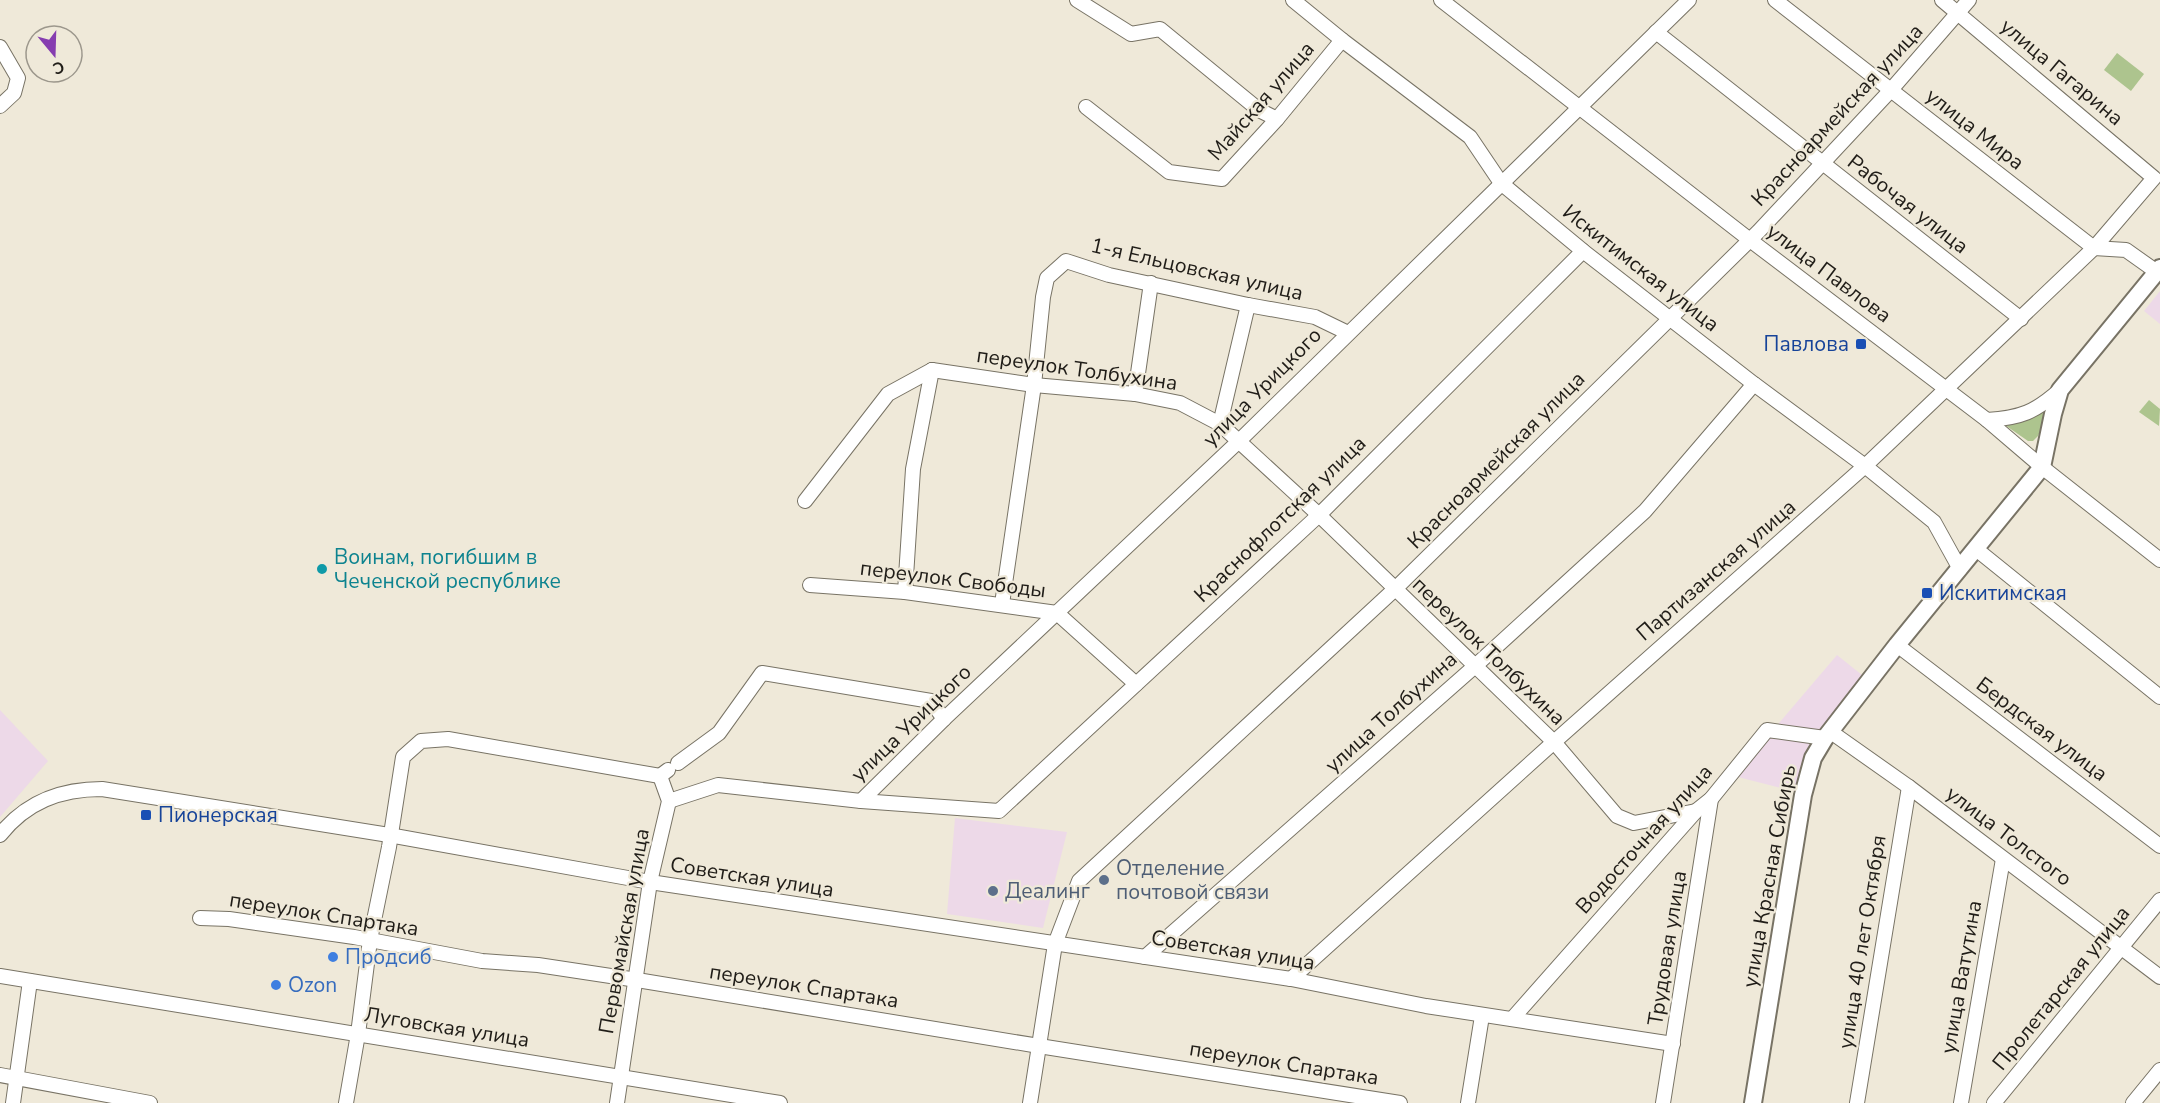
<svg xmlns="http://www.w3.org/2000/svg" width="2160" height="1103" font-family="'Nunito Sans',sans-serif">
  <style>
    .commercial { fill: #edd9e8 }
    .green { fill: #adc48e }
    .lines { fill: none; stroke-linecap: round; stroke-linejoin: round }
    .minor-casing { stroke: #787365; stroke-width: 16 }
    .major-casing { stroke: #787365; stroke-width: 20 }
    .minor { stroke: #fff; stroke-width: 14 }
    .major { stroke: #fff; stroke-width: 16 }
    .transit-dot { fill: #1a4fb4; stroke: #efe9d9; stroke-width: 2 }
    .culture-dot { fill: #0f9aa8; stroke: #efe9d9; stroke-width: 2 }
    .service-dot { fill: #5c6f8a; stroke: #efe9d9; stroke-width: 2 }
    .shop-dot { fill: #3f7fe0; stroke: #efe9d9; stroke-width: 2 }
    .labels { text-anchor: middle; stroke-width: 4.5; stroke-linejoin: round; paint-order: stroke }
    .street-label { font-size: 21px; fill: #201d18; stroke: #efe9d9 }
    .transit-label { font-size: 21px; fill: #164399; stroke: #efe9d9; text-anchor: start }
    .culture-label { font-size: 21px; fill: #0d838f; stroke: #efe9d9; text-anchor: start }
    .service-label { font-size: 21px; fill: #4e5e75; stroke: #efe9d9; text-anchor: start }
    .shop-label { font-size: 21px; fill: #366cbe; stroke: #efe9d9; text-anchor: start }
  </style>
  <rect width="100%" height="100%" fill="#efe9d9"/>
  <!-- commercial -->
  <g class="commercial">
    <path d="M2160,291V324L2144,311Z"/>
    <path d="M1837,655L1867,679L1801,793L1734,776Z"/>
    <path d="M0,710L48,761L0,817Z"/>
    <path d="M955,818L1067,832L1043,928L947,914Z"/>
  </g>
  <!-- green -->
  <g class="green">
    <path d="M2117,53L2144,74L2131,91L2104,70Z"/>
    <path d="M2149,400L2160,409L2159,426L2139,412Z"/>
    <path d="M2054,402L2038,436L2033,441H2028L2002,423Z"/>
  </g>
  <g class="lines">
    <defs>
      <g id="minor">
        <path d="M1077,0L1131,34L1160,29L1259,110L1277,119"/>
        <path d="M1293,0L1342,40L1470,137L1501,183L1583,251L1754,384L1865,466L1934,522L1960,569"/>
        <path d="M1441,0L1750,240L1987,420L2042,467L2160,560"/>
        <path d="M1775,0L2094,248L2126,250L2157,272"/>
        <path d="M1656,32L2021,319"/>
        <path d="M0,47L18,78L14,93L0,106"/>
        <path d="M1086,107L1169,172L1222,179L1277,119L1342,40"/>
        <path d="M932,370L1034,385L1135,394L1180,403L1220,424L1319,515L1554,742L1617,816L1634,823L1696,811"/>
        <path d="M1135,394L1151,283"/>
        <path d="M1987,420C2021,418 2035,412 2060,390"/>
        <path d="M1220,424L1248,305"/>
        <path d="M805,501L888,394L932,370"/>
        <path d="M1976,549L2160,697"/>
        <path d="M810,585L905,592L1057,613L1136,684"/>
        <path d="M905,592L913,469L932,370"/>
        <path d="M1002,604L1034,385L1043,297L1047,278L1066,261L1109,275L1248,305L1315,317L1348,333"/>
        <path d="M1897,645L2160,846"/>
        <path d="M1831,732L1909,787L2160,977"/>
        <path d="M678,763L719,733L762,673L931,701L944,719"/>
        <path d="M669,801L718,785L861,801L999,811L1319,515L1583,251"/>
        <path d="M861,801L944,719L1239,441L1689,0"/>
        <path d="M0,835C26,802 60,789 102,789L389,835L650,882L1291,979L1426,1006L1673,1044"/>
        <path d="M200,918L229,919L354,937L482,961L538,965L637,980L1039,1046L1400,1103"/>
        <path d="M1145,957L1474,667L1645,511L1754,384"/>
        <path d="M0,976L780,1103"/>
        <path d="M1291,979L1554,742L1865,466L2094,248L2154,178L1942,0"/>
        <path d="M1512,1019L1696,811L1711,799L1767,730L1825,738"/>
        <path d="M0,1075L150,1103"/>
        <path d="M13,1103L30,981"/>
        <path d="M346,1103L358,1034L370,940L389,847L403,757L421,741L448,739L660,776"/>
        <path d="M617,1103L650,882L669,801L660,776L668,770"/>
        <path d="M1030,1103L1055,944L1079,881L1395,589L1759,231L1890,91L1969,0"/>
        <path d="M1468,1103L1482,1016"/>
        <path d="M1663,1103L1711,799"/>
        <path d="M1857,1103L1909,787"/>
        <path d="M1961,1103L2003,859"/>
        <path d="M1994,1103L2160,900"/>
        <path d="M2133,1103L2160,1070"/>
      </g>
      <path id="major" d="M1753,1103L1803,795L1813,758L1825,738L1897,645L2042,467L2053,414L2060,390L2160,268"/>
    </defs>
    <!-- minor casing -->
    <use href="#minor" class="minor-casing"/>
    <!-- major casing -->
    <use href="#major" class="major-casing"/>
    <!-- minor -->
    <use href="#minor" class="minor"/>
    <!-- major -->
    <use href="#major" class="major"/>
  </g>
  <!-- markers -->
  <g class="transit-dot">
    <rect x="1855" y="338" width="12" height="12" rx="3"/>
    <rect x="1921" y="587" width="12" height="12" rx="3"/>
    <rect x="140" y="809" width="12" height="12" rx="3"/>
  </g>
  <circle class="culture-dot" cx="322" cy="569" r="6"/>
  <g class="service-dot">
    <circle cx="1104" cy="880" r="6"/>
    <circle cx="993" cy="891" r="6"/>
  </g>
  <g class="shop-dot">
    <circle cx="333" cy="957" r="6"/>
    <circle cx="276" cy="985" r="6"/>
  </g>
  <g class="labels">
    <!-- street labels -->
    <g class="street-label">
      <text transform="translate(2062 72) rotate(40)" y="7">улица Гагарина</text>
      <text transform="translate(1261 101) rotate(-49)" y="7">Майская улица</text>
      <text transform="translate(1837 115) rotate(-47)" y="7">Красноармейская улица</text>
      <text transform="translate(1975 129) rotate(38)" y="7">улица Мира</text>
      <text transform="translate(1908 204) rotate(38)" y="7">Рабочая улица</text>
      <text transform="translate(1641 268) rotate(38)" y="7">Искитимская улица</text>
      <text transform="translate(1197 269) rotate(13)" y="7">1-я Ельцовская улица</text>
      <text transform="translate(1829 273) rotate(37)" y="7">улица Павлова</text>
      <text transform="translate(1077 369) rotate(8)" y="7">переулок Толбухина</text>
      <text transform="translate(1262 387) rotate(-45)" y="7">улица Урицкого</text>
      <text transform="translate(1496 460) rotate(-45)" y="7">Красноармейская улица</text>
      <text transform="translate(1280 519) rotate(-44)" y="7">Краснофлотская улица</text>
      <text transform="translate(1716 570) rotate(-41)" y="7">Партизанская улица</text>
      <text transform="translate(953 579) rotate(7)" y="7">переулок Свободы</text>
      <text transform="translate(1489 651) rotate(44)" y="7">переулок Толбухина</text>
      <text transform="translate(1391 712) rotate(-42)" y="7">улица Толбухина</text>
      <text transform="translate(911 723) rotate(-44)" y="7">улица Урицкого</text>
      <text transform="translate(2042 729) rotate(37)" y="7">Бердская улица</text>
      <text transform="translate(2009 836) rotate(37)" y="7">улица Толстого</text>
      <text transform="translate(1644 839) rotate(-48)" y="7">Водосточная улица</text>
      <text transform="translate(1769 876) rotate(-80)" y="7">улица Красная Сибирь</text>
      <text transform="translate(752 877) rotate(9)" y="7">Советская улица</text>
      <text transform="translate(324 914) rotate(9)" y="7">переулок Спартака</text>
      <text transform="translate(624 931) rotate(-80)" y="7">Первомайская улица</text>
      <text transform="translate(1862 942) rotate(-81)" y="7">улица 40 лет Октября</text>
      <text transform="translate(1667 948) rotate(-81)" y="7">Трудовая улица</text>
      <text transform="translate(1233 950) rotate(9)" y="7">Советская улица</text>
      <text transform="translate(1961 977) rotate(-80)" y="7">улица Ватутина</text>
      <text transform="translate(804 986) rotate(9)" y="7">переулок Спартака</text>
      <text transform="translate(2061 988) rotate(-51)" y="7">Пролетарская улица</text>
      <text transform="translate(447 1027) rotate(9)" y="7">Луговская улица</text>
      <text transform="translate(1284 1063) rotate(9)" y="7">переулок Спартака</text>
    </g>
    <!-- transit labels -->
    <g class="transit-label">
      <text x="1849" y="351" text-anchor="end">Павлова</text>
      <text x="1939" y="600">Искитимская</text>
      <text x="158" y="822">Пионерская</text>
    </g>
    <!-- culture labels -->
    <g class="culture-label">
      <text x="334" y="564">Воинам, погибшим в<tspan x="334" dy="24">Чеченской республике</tspan></text>
    </g>
    <!-- service labels -->
    <g class="service-label">
      <text x="1116" y="875">Отделение<tspan x="1116" dy="24">почтовой связи</tspan></text>
      <text x="1005" y="898">Деалинг</text>
    </g>
    <!-- shop labels -->
    <g class="shop-label">
      <text x="345" y="964">Продсиб</text>
      <text x="288" y="992">Ozon</text>
    </g>
  </g>
  <!-- north arrow -->
  <g transform="translate(54 54) rotate(161)"><circle r="28" fill="#efe9d9" stroke="#9c978c" stroke-width="1.5"/>
  <path d="M0-4.5L10 22L0 15L-10 22Z" fill="#863db0"/>
  <text y="-9" font-size="16" font-weight="bold" text-anchor="middle" fill="#201d18">С</text>
  </g>
</svg>
